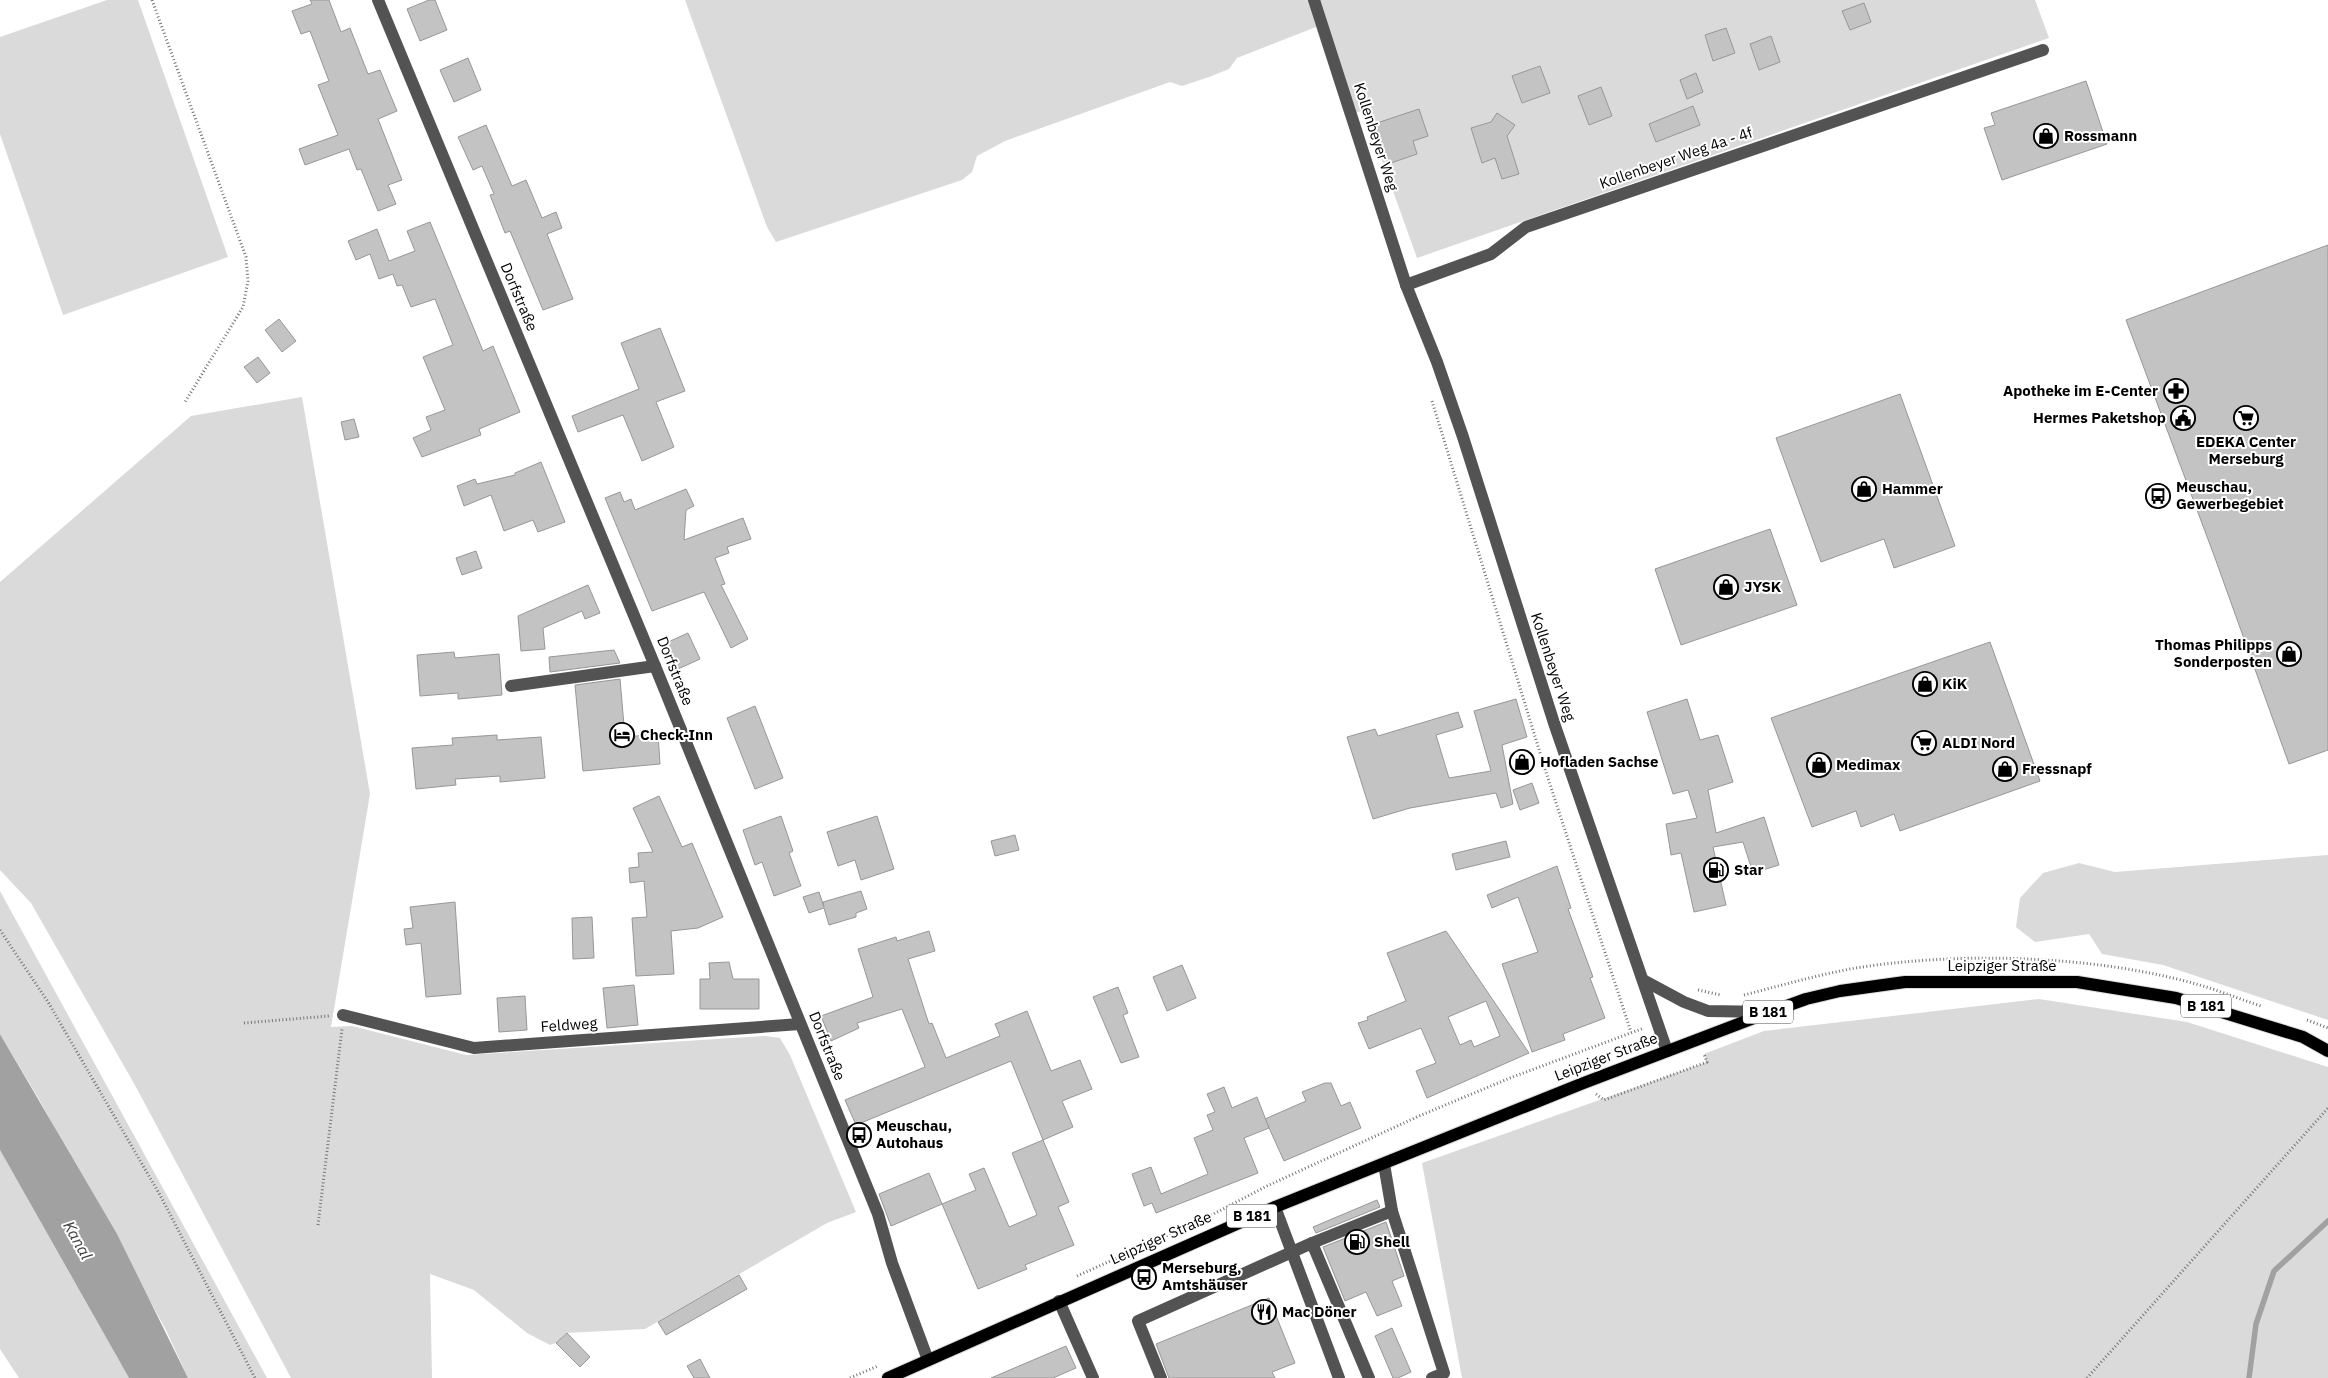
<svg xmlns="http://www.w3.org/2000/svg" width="2328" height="1378" font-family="'IBM Plex Sans',sans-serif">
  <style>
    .green { fill: #dadada }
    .water { fill: #a1a1a1 }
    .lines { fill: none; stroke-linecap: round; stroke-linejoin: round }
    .stream { stroke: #a1a1a1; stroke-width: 5.5 }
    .building { fill: #c3c3c3; stroke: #979797; fill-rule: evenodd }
    .major-casing { stroke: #dbdbdb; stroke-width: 14 }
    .path { stroke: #757575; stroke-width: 3; stroke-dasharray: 1 2.5; stroke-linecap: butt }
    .minor { stroke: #535353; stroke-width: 12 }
    .major { stroke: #000; stroke-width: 12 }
    .labels { text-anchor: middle; stroke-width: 4; stroke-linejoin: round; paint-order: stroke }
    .shield { fill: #fff; stroke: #4c4c4c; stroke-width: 1 }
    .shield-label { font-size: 14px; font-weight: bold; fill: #000 }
    .poi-label { font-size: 15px; font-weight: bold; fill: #000; stroke: #fff; text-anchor: start }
    .street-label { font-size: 15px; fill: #000; stroke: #fff }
    .water-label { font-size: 16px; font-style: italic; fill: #424242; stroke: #fff }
  </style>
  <rect width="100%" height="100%" fill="#fff"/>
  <!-- green -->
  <g class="green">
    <path d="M107,0H138L228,257L63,315L0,134V37Z"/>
    <path d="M685,0H2035L2049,38L1417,258L1364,110L1345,116L1316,27L1237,58L1229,69L1209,77L1182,86L1170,82L1005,141L977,156L972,172L962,180L776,242L767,227Z"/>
    <path d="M302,397L370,794L331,1027L352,1026L466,1055L765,1036L780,1038L790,1055L856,1212L827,1223L645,1329L566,1333L556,1343L550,1345L527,1333L474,1290L430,1274L432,1378H291L136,1087L31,903L0,870V582L191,416Z"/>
    <path d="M2328,855V1020L2163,965L2102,954L2089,934L2035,942L2016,927L2020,898L2043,873L2079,863L2115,872Z"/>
    <path d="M0,891L267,1378H188L166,1330L40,1101L0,1034Z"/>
    <path d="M2039,999L2187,1022L2328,1067V1378H1462L1422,1163L1707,1062L1704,1054L1764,1031Z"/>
    <path d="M0,1150L129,1378H19L0,1349Z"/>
  </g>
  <!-- water -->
  <path class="water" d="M0,1034L117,1234L188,1378H129L0,1150Z"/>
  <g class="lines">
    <!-- stream -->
    <path class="stream" d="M2249,1378L2256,1324L2274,1271L2328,1221"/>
  </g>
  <!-- building -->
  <g class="building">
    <path d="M310,0H329L341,32L350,28L368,74L380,70L397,111L378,119L402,180L388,185L396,204L378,211L361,169L357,170L349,149L305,165L299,149L338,135L318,85L329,81L310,31L301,34L292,11L312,4Z"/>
    <path d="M429,0H435L447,30L420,41L407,9Z"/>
    <path d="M1864,3L1871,22L1850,30L1842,11Z"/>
    <path d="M1726,28L1735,53L1713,61L1705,35Z"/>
    <path d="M1771,36L1780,62L1759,70L1750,44Z"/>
    <path d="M468,58L481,90L454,102L440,70Z"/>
    <path d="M1540,66L1550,93L1522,103L1512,76Z"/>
    <path d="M1696,73L1703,92L1687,99L1680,80Z"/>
    <path d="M2086,81L2107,144L2002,180L1984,128L1995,125L1991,113Z"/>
    <path d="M1601,87L1612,116L1589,125L1578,96Z"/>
    <path d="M1693,106L1700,125L1656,142L1649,124Z"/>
    <path d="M1419,109L1428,136L1413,141L1417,154L1388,164L1374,124Z"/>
    <path d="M1497,113L1515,125L1507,136L1519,174L1502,179L1495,158L1482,163L1471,128L1491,122Z"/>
    <path d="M486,125L512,186L526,180L542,218L556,212L562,228L547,234L573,299L543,310L510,231L505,233L490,195L494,194L482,166L473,170L458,137Z"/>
    <path d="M430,222L483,351L493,346L520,412L479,429L481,435L422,457L413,438L431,430L426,417L445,410L423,357L453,345L435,299L411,307L402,285L397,286L393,274L379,279L370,254L356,260L348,241L377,229L389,261L415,251L407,231Z"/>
    <path d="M2328,245V750L2289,764L2215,558L2126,320Z"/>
    <path d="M279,319L296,341L282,352L265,330Z"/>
    <path d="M660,328L685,391L656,402L674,447L642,461L623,415L578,432L572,416L639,389L621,343Z"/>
    <path d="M258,357L270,373L257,383L244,367Z"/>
    <path d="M1900,394L1955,546L1894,568L1884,539L1821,562L1776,438Z"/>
    <path d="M354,419L359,437L345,440L341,422Z"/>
    <path d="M541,462L565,522L538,532L533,520L504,531L491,495L464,506L457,486L475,479L477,484L515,475V473Z"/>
    <path d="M686,489L694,506L686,510L684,540L743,518L751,539L727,547L729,553L715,558L725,584L721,585L748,639L731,648L704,592L652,611L605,498L620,492L624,502L631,499L635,510Z"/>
    <path d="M1770,529L1797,605L1681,645L1655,569Z"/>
    <path d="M476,551L482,568L462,575L456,558Z"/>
    <path d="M588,585L600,613L585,619L582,611L543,628L545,649L521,651L518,616Z"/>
    <path d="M688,633L700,659L678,669L666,643Z"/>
    <path d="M1990,642L2040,781L1900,831L1894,814L1861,827L1856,811L1812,827L1771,718Z"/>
    <path d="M614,650L620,663L550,672L549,657Z"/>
    <path d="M454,652L455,658L499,654L502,695L458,699V693L420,696L417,655Z"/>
    <path d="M620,679L625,737L658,734L660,764L583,771L575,685Z"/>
    <path d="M1516,699L1527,737L1502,745L1513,804L1501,808L1496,793L1410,808L1373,819L1347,737L1375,729L1378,736L1458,712L1463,727L1436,735L1449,778L1491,771L1474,711Z"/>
    <path d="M1687,699L1700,740L1718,735L1733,782L1708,790L1716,833L1764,817L1779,865L1753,873L1743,842L1713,847L1726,905L1694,912L1681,853L1671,855L1666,824L1697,818L1688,790L1673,794L1647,712Z"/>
    <path d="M755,706L783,778L755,789L727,718Z"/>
    <path d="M497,735V740L541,737L545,778L500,782V776L455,779L456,785L416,789L412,748L453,745L452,738Z"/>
    <path d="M1532,783L1539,803L1520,810L1513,790Z"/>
    <path d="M659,796L682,847L692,843L723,917L698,928L671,931L674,974L636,976L632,918L647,917L644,881L630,883L629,868L639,867L638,853L653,852L633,808Z"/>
    <path d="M781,816L793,851L789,853L801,886L774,896L762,862L755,865L743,830Z"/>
    <path d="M877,816L894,869L861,880L855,860L838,866L827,832Z"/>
    <path d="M1015,835L1019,850L995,856L991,841Z"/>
    <path d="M1506,841L1510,857L1456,870L1452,854Z"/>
    <path d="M1557,866L1571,908L1568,909L1593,977L1590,978L1605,1018L1563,1034L1565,1040L1532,1052L1502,964L1538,952L1518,897L1492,908L1487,895Z"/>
    <path d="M861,891L867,909L856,913V917L829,925L824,908L809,913L803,897L819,892L824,907L823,902Z"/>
    <path d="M455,902L461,994L426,997L421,943L406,945L404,929L413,928L410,907Z"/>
    <path d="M592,917L594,958L573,959L572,918Z"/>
    <path d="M929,931L935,951L908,959L929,1024L932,1023L946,1058L1000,1036L995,1024L1027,1011L1051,1071L1080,1060L1092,1089L1062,1101L1073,1127L1043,1140L1011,1061L856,1125L845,1100L925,1067L902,1009L857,1023L859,1028L831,1041L821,1016L873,997L858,949L896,937L897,941Z"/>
    <path d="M1446,931L1529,1053L1427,1098L1416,1071L1436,1063L1421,1028L1369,1049L1358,1023L1368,1020L1367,1017L1406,1001L1387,953ZM1486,1001L1500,1036L1474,1047L1471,1040L1460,1045L1448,1017Z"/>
    <path d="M729,962L733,979H759V1009H700V979H710L709,963Z"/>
    <path d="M1182,965L1196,998L1167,1011L1153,977Z"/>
    <path d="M634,985L638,1025L607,1028L603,988Z"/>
    <path d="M1118,987L1128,1013L1123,1015L1139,1057L1121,1063L1093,997Z"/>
    <path d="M525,996L527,1030L499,1032L497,998Z"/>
    <path d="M1325,1083H1331L1341,1106L1350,1102L1361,1128L1284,1161L1265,1119L1306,1101L1302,1092Z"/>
    <path d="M1224,1087L1232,1108L1257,1097L1269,1128L1244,1138L1258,1173L1156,1213L1152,1203L1144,1206L1132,1174L1151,1167L1161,1194L1208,1174L1194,1138L1213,1130L1207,1115L1215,1112L1207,1094Z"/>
    <path d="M1043,1140L1069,1202L1058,1207L1074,1245L1025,1265L1027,1269L978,1289L942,1204L976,1190L969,1174L984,1168L1009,1227L1037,1215L1012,1153Z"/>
    <path d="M929,1173L942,1204L891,1226L879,1194Z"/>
    <path d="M1377,1200L1380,1207L1316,1233L1313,1227Z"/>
    <path d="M1386,1222L1404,1276L1392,1281L1402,1306L1377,1316L1366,1292L1345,1301L1323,1247Z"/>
    <path d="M739,1275L747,1289L666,1335L658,1322Z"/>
    <path d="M1269,1298L1295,1363L1272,1372L1275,1378H1169L1156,1344Z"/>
    <path d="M1392,1328L1411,1372L1398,1378H1393L1375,1336Z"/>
    <path d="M567,1333L590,1357L580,1367L556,1343Z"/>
    <path d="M1066,1346L1076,1368L1053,1378H991Z"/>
    <path d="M700,1359L710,1378H694L687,1366Z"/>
  </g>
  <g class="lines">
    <defs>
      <path id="major" d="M888,1378L1275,1207L1581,1084L1770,1012L1806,999L1840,991L1905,982H2077L2176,998L2303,1037L2328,1051"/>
    </defs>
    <!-- major casing -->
    <use href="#major" class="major-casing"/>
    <!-- path -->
    <g class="path">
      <path d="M152,0L246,257L248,281L243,307L185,402"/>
      <path d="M1432,401L1545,769L1631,1032"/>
      <path d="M0,930L48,1002L160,1195L255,1378"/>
      <path d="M1698,990L1721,995"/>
      <path d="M1744,995C1779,986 1814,976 1850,969C1955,951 2094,955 2196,984C2218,990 2239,999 2261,1006"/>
      <path d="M2307,1020L2328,1028"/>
      <path d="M244,1023L329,1016"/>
      <path d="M1596,1094L1604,1100L1707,1062L1704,1054"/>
      <path d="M318,1225L342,1029"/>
      <path d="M1077,1276L1204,1219L1267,1186L1419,1116L1510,1078L1644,1028"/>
      <path d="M850,1378L878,1366"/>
      <path d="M2087,1378L2328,1108"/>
    </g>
    <!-- minor -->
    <g class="minor">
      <path d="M378,0L655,666L878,1214L892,1263L928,1360"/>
      <path d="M1314,0L1406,285L1437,362L1463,437L1554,723L1667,1051"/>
      <path d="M1406,285L1491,254L1526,227L2043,50"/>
      <path d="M511,686L655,666"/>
      <path d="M1643,980L1684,1002L1708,1011L1770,1012"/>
      <path d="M343,1015L474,1048L800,1024"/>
      <path d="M1384,1164L1392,1211L1444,1373L1432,1378"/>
      <path d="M1275,1207L1339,1378"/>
      <path d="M1312,1243L1392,1211"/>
      <path d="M1059,1301L1093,1378"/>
      <path d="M1161,1378L1138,1321L1312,1243L1369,1378"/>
    </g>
    <!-- major -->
    <use href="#major" class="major"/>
  </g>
  <!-- icons -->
  <defs>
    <symbol id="shop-ring" viewBox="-11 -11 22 22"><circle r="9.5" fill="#fff" stroke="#000" stroke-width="1.5"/><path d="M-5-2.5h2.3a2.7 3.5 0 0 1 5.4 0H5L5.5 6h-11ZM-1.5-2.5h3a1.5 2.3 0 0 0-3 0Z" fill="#000"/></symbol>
    <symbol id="pharmacy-ring" viewBox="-11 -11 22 22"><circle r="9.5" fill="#fff" stroke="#000" stroke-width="1.5"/><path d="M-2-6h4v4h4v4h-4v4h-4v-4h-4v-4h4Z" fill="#000"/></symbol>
    <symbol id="civic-ring" viewBox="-11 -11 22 22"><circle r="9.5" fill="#fff" stroke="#000" stroke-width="1.5"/><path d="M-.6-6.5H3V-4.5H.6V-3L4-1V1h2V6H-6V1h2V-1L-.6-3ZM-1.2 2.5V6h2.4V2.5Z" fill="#000"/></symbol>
    <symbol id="supermarket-ring" viewBox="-11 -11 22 22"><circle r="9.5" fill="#fff" stroke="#000" stroke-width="1.5"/><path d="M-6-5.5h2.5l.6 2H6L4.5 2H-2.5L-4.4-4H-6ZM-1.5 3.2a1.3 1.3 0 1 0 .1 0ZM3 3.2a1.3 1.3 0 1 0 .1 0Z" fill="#000"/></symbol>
    <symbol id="bus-ring" viewBox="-11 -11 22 22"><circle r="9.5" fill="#fff" stroke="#000" stroke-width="1.5"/><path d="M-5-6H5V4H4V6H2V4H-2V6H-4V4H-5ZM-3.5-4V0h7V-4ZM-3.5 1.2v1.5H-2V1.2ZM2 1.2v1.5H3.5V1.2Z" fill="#000"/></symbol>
    <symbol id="hotel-ring" viewBox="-11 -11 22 22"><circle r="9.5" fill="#fff" stroke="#000" stroke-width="1.5"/><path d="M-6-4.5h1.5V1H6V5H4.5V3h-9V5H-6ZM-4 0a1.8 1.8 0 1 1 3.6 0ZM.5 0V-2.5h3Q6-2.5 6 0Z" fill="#000"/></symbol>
    <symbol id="fuel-ring" viewBox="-11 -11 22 22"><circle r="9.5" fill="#fff" stroke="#000" stroke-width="1.5"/><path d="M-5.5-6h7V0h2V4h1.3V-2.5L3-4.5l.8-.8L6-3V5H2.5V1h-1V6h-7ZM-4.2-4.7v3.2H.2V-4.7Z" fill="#000"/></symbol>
    <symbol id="restaurant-ring" viewBox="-11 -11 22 22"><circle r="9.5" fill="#fff" stroke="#000" stroke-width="1.5"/><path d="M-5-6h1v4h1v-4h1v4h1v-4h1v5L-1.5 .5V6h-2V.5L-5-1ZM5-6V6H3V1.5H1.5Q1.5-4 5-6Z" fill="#000"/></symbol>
  </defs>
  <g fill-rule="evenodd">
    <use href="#shop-ring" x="2032" y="122" width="28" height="28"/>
    <use href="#pharmacy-ring" x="2162" y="377" width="28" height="28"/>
    <use href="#civic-ring" x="2169" y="404" width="28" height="28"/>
    <use href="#supermarket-ring" x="2232" y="404" width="28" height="28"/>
    <use href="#shop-ring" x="1850" y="475" width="28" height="28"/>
    <use href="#bus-ring" x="2144" y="482" width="28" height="28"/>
    <use href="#shop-ring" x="1712" y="573" width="28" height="28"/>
    <use href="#shop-ring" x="2275" y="640" width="28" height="28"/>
    <use href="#shop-ring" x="1911" y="670" width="28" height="28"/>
    <use href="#hotel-ring" x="608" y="721" width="28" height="28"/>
    <use href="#supermarket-ring" x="1910" y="729" width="28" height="28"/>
    <use href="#shop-ring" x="1508" y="748" width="28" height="28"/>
    <use href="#shop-ring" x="1805" y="751" width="28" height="28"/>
    <use href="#shop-ring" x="1991" y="755" width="28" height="28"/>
    <use href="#fuel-ring" x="1702" y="856" width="28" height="28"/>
    <use href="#bus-ring" x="845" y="1121" width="28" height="28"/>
    <use href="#fuel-ring" x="1343" y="1228" width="28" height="28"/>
    <use href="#bus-ring" x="1130" y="1263" width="28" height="28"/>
    <use href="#restaurant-ring" x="1250" y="1298" width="28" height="28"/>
  </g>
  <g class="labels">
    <!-- shield labels -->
    <g class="shield">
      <rect x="2181" y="994.5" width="50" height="23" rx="4"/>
      <rect x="1743" y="1000.5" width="50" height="23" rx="4"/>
      <rect x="1227" y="1204.5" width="50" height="23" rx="4"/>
    </g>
    <g class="shield-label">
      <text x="2206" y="1011">B 181</text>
      <text x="1768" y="1017">B 181</text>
      <text x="1252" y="1221">B 181</text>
    </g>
    <!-- poi labels -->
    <g class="poi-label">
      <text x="2064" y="141">Rossmann</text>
      <text x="2158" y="396" text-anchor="end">Apotheke im E-Center</text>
      <text x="2166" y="423" text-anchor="end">Hermes Paketshop</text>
      <text x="2246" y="447" text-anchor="middle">EDEKA Center<tspan x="2246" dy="17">Merseburg</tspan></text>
      <text x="2176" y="492">Meuschau,<tspan x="2176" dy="17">Gewerbegebiet</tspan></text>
      <text x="1882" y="494">Hammer</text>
      <text x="1744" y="592">JYSK</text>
      <text x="2272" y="650" text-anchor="end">Thomas Philipps<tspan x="2272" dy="17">Sonderposten</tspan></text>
      <text x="1942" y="689">KiK</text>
      <text x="640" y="740">Check-Inn</text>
      <text x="1942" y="748">ALDI Nord</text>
      <text x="1540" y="767">Hofladen Sachse</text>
      <text x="1836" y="770">Medimax</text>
      <text x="2022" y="774">Fressnapf</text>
      <text x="1734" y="875">Star</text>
      <text x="876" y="1131">Meuschau,<tspan x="876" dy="17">Autohaus</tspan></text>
      <text x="1374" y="1247">Shell</text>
      <text x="1162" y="1273">Merseburg,<tspan x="1162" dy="17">Amtshäuser</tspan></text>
      <text x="1282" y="1317">Mac Döner</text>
    </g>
    <!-- street labels -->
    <g class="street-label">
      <text transform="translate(1376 137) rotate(72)" y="5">Kollenbeyer Weg</text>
      <text transform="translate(1676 158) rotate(-19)" y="5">Kollenbeyer Weg 4a - 4f</text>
      <text transform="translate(519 297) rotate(67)" y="5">Dorfstraße</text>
      <text transform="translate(1553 667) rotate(72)" y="5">Kollenbeyer Weg</text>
      <text transform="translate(675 671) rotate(68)" y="5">Dorfstraße</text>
      <text x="2002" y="971">Leipziger Straße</text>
      <text transform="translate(569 1025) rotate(-4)" y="5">Feldweg</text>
      <text transform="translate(827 1046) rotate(68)" y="5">Dorfstraße</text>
      <text transform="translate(1606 1057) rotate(-21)" y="5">Leipziger Straße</text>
      <text transform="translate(1161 1238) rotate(-24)" y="5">Leipziger Straße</text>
    </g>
    <!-- water labels -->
    <g class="water-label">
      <text transform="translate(78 1240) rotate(61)" y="6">Kanal</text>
    </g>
  </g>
</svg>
